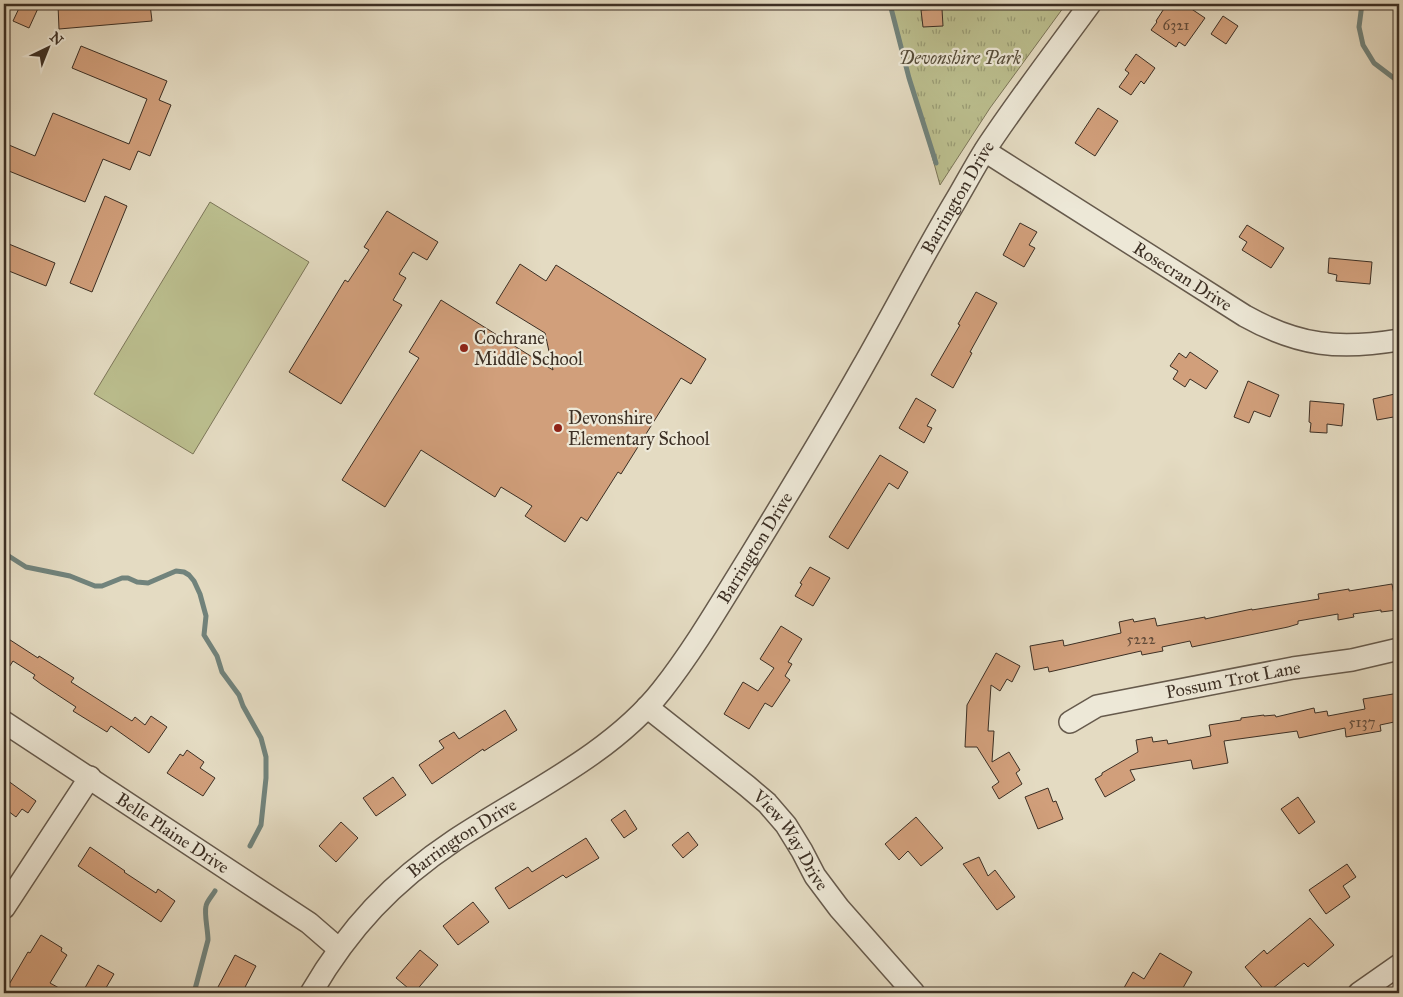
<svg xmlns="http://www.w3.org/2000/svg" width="1403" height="997" font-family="'IM FELL Great Primer',serif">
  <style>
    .park { fill: url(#park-tufts); stroke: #7c7659 }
    .garden { fill: #bbbe8e; stroke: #7c7659 }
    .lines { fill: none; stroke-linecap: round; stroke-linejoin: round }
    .stream { stroke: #71837c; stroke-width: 5 }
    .building { fill: #d19f7b; stroke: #3c2f24 }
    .minor-casing { stroke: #665a4c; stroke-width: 24 }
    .minor { stroke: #ede8d7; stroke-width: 21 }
    .poi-dot { fill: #8f2418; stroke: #ede8d7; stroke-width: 2 }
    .labels { text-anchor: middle; stroke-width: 4.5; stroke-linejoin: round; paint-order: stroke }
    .number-label { font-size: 15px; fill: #614b3a }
    .park-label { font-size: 18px; font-style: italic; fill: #554c39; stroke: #ede8d7 }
    .street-label { font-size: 18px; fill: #3c2f24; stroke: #ede8d7 }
    .poi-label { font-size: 18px; fill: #3c2f24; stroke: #ede8d7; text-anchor: start }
  </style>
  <defs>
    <pattern id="park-tufts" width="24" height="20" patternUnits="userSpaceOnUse" patternTransform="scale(1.25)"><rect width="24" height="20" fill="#bbbe8e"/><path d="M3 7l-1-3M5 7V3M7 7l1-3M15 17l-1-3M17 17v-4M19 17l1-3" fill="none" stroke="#999b74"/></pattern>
  </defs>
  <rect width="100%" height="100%" fill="#e4dbc2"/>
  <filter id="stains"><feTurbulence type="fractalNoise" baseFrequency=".004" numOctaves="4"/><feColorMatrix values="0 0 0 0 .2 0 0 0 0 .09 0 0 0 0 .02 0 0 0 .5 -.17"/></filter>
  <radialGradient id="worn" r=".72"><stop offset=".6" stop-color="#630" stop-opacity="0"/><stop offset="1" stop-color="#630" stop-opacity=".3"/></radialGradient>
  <!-- park -->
  <path class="park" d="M890,4H1066L990,108L940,185Z"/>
  <!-- garden -->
  <path class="garden" d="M210,202L309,262L193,454L94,394Z"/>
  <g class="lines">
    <!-- stream -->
    <g class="stream">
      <path d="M890,4L909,78L936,163"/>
      <path d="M1362,4L1359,27L1363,45L1374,63L1399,82"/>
      <path d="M4,553L26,567L70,576L95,586H102L122,578H128L137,582L148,583L176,571L184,572L189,575L194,581L200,594L206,616L204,635L217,656L222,672L239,695L243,706L261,738L266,757V778L261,825L250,846"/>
      <path d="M194,993L208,940C208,930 204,914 206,906C207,901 212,896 215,891"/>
    </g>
  </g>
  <!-- building -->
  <g class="building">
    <path d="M21,4H40L29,28L13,21Z"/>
    <path d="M69,4H150L152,21L59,29L58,5Z"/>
    <path d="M1167,4H1184L1205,18L1185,46L1179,42L1176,47L1151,30L1157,22L1156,21Z"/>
    <path d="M942,9L943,26L923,27L921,10Z"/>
    <path d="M1223,16L1238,26L1226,44L1211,34Z"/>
    <path d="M81,46L167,81L159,100L171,105L150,156L138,151L130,170L103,159L85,202L4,169V159L9,145L35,156L53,113L129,144L147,99L72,68Z"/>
    <path d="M1136,54L1155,68L1144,84L1141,81L1131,95L1119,87L1129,73L1125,70Z"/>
    <path d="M1098,108L1118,121L1095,156L1075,143Z"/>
    <path d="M105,196L127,206L92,292L70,283Z"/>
    <path d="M387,211L438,242L427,260L413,252L399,274L406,278L393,300L402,305L341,404L289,372L345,280L348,282L369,250L364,247Z"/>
    <path d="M1020,223L1037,232L1029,245L1035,248L1024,267L1003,255Z"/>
    <path d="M1247,225L1284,248L1271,268L1242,250L1247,242L1239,237Z"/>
    <path d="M4,242L55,263L46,286L4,269Z"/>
    <path d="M1329,258L1372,262L1370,284L1336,281L1337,275L1328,273Z"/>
    <path d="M520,264L546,281L556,265L706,359L691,384L681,378L621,474L618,472L587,521L581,517L565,542L525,516L532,506L501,487L495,497L421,450L385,507L342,480L419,358L409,352L441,300L553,370L545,333L496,303Z"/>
    <path d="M976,292L997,303L970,352L972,353L953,388L931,375L960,325L958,324Z"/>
    <path d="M1190,352L1218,371L1206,389L1190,379L1185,387L1173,379L1178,371L1170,366L1179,353L1186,358Z"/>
    <path d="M1248,381L1279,395L1270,417L1254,411L1249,423L1234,417Z"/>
    <path d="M1399,393V416L1377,420L1373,399Z"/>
    <path d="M916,398L936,410L927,426L932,428L924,443L899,428Z"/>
    <path d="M1310,401L1344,404L1342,426L1327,424V433L1310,432L1311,423L1309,422Z"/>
    <path d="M880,455L908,472L898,489L889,483L848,549L829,537Z"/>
    <path d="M810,567L830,578L813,606L795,596L802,584L800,583Z"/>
    <path d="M1392,584L1397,610L1381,612V610L1353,614L1354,617L1338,620V614L1298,621V624L1288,627L1192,647L1190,641L1162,647L1163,651L1142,655L1141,651L1049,672L1048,667L1034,670L1030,646L1063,640L1064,646L1121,633L1119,622L1133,619L1134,622L1155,618L1157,626L1205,617V619L1252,609V610L1319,599L1318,594L1349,589V591Z"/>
    <path d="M781,626L802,639L788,662L792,664L785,676L790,680L772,707L765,703L749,729L724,714L743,682L758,691L774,668L760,659Z"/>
    <path d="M4,636L38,658L39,656L74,678L71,682L132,721L135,717L145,725L151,716L167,727L149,753L111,726L107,732L73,711L76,707L41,684L33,678L35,675L13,661L4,675Z"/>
    <path d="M996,653L1020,666L1012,682L1007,679L1000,691L991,685L988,731H994L992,762L1009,752L1020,770L1016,773L1022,784L999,799L992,787L999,782L977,747H965L967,705Z"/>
    <path d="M1399,693V721L1380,725L1381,731L1346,737L1345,728L1299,738L1297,731L1224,741L1228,763L1193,769L1191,760L1130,770L1135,780L1105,797L1095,779L1102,775V773L1138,752L1136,740L1152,737L1153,742L1167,740L1168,744L1211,736L1209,725L1241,720V718L1264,715V716L1275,715L1276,717L1314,708L1315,713L1327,711L1328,716L1365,709L1363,699Z"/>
    <path d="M505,710L517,730L484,751L483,749L432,784L419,765L444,748L439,741L454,732L459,739Z"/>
    <path d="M187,750L204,762L200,768L215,778L203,796L167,773L180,754L183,756Z"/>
    <path d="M393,777L406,795L376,816L363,798Z"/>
    <path d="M4,778L36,801L28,813L22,809L16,817L4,808Z"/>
    <path d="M1048,788L1053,802L1056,801L1063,819L1038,829L1025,797Z"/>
    <path d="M1298,797L1315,822L1299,834L1281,809Z"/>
    <path d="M625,810L637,829L624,838L611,820Z"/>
    <path d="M916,817L943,848L921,866L908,851L899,860L885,844Z"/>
    <path d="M341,822L358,838L336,862L319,846Z"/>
    <path d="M688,832L698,845L683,858L672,845Z"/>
    <path d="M586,838L599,858L566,878L563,875L509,909L495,888L528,867L532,872Z"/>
    <path d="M90,847L125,871L124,872L156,893L158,889L175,901L161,922L78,866Z"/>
    <path d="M979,857L988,876L995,870L1015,897L997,910L963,864Z"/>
    <path d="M1347,864L1356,877L1343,886L1350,897L1326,914L1309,890Z"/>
    <path d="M473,902L489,922L458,945L443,926Z"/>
    <path d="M1310,918L1334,945L1308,967L1304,963L1267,993L1245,967L1264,950L1267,954Z"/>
    <path d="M41,935L62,948L61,951L67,955L50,983L68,993H4L28,952L30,953Z"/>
    <path d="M420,950L438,965L414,993L396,978Z"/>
    <path d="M1160,953L1192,972L1180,993H1121L1133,972L1144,979Z"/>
    <path d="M235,955L256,966L242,993H231L218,987Z"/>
    <path d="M98,965L114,974L103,993H82Z"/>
  </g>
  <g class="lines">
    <defs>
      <g id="minor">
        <path id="s1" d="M985,151L1245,316C1299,346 1339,350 1399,340"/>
        <path id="s2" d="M647,707L747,786L767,803L786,825L802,851L815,876L839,908L914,993"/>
        <path id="s3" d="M4,722L309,923L339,949"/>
        <path id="s4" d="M1070,722L1097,706L1293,668L1352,660L1399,649"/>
        <path d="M4,908L90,777"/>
        <path id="s5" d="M311,993C349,928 392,882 455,840C523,795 611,755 662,690C695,648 722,601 750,556C788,494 826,432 862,368C894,312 923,255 956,200C966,183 975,166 985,150C1018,100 1055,52 1090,4"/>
        <path d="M1359,993L1399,965"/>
      </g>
    </defs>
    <!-- minor casing -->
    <use href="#minor" class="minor-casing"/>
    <!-- minor -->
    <use href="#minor" class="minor"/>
  </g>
  <!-- markers -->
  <g class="poi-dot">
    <circle cx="464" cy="348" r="5"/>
    <circle cx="558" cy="428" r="5"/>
  </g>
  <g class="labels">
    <!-- number labels -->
    <g class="number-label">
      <text x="1176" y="30">6321</text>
      <text x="1141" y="644">5222</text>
      <text x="1362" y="727">5137</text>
    </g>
    <!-- park labels -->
    <g class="park-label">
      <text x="960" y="64">Devonshire Park</text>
    </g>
    <!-- street labels -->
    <g class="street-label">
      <text dy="6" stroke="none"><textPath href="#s5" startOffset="1044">Barrington Drive</textPath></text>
      <text dy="6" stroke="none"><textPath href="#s1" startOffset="234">Rosecran Drive</textPath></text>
      <text dy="6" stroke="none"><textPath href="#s5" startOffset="639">Barrington Drive</textPath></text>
      <text dy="6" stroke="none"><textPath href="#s4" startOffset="170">Possum Trot Lane</textPath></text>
      <text dy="6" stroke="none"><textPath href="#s3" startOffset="202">Belle Plaine Drive</textPath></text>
      <text dy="6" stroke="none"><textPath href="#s5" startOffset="219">Barrington Drive</textPath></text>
      <text dy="6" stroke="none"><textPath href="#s2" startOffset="198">View Way Drive</textPath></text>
    </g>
    <!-- poi labels -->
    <g class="poi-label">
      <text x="474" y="344">Cochrane<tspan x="474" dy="21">Middle School</tspan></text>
      <text x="568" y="424">Devonshire<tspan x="568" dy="21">Elementary School</tspan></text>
    </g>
  </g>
  <!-- margin -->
  <rect width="1403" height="997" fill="none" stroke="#e4dbc2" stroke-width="20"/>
  <rect x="5" y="5" width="1393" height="987" fill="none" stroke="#3c2f24" stroke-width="2.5"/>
  <rect x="10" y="10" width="1383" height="977" fill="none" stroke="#3c2f24"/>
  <!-- north arrow -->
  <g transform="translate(48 48) rotate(43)" stroke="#ede8d7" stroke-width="4" paint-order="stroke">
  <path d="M0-4L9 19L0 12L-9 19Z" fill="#3c2f24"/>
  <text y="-8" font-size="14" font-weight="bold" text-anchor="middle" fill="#3c2f24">N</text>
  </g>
  <rect width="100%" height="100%" filter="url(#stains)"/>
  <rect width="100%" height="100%" fill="url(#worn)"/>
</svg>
